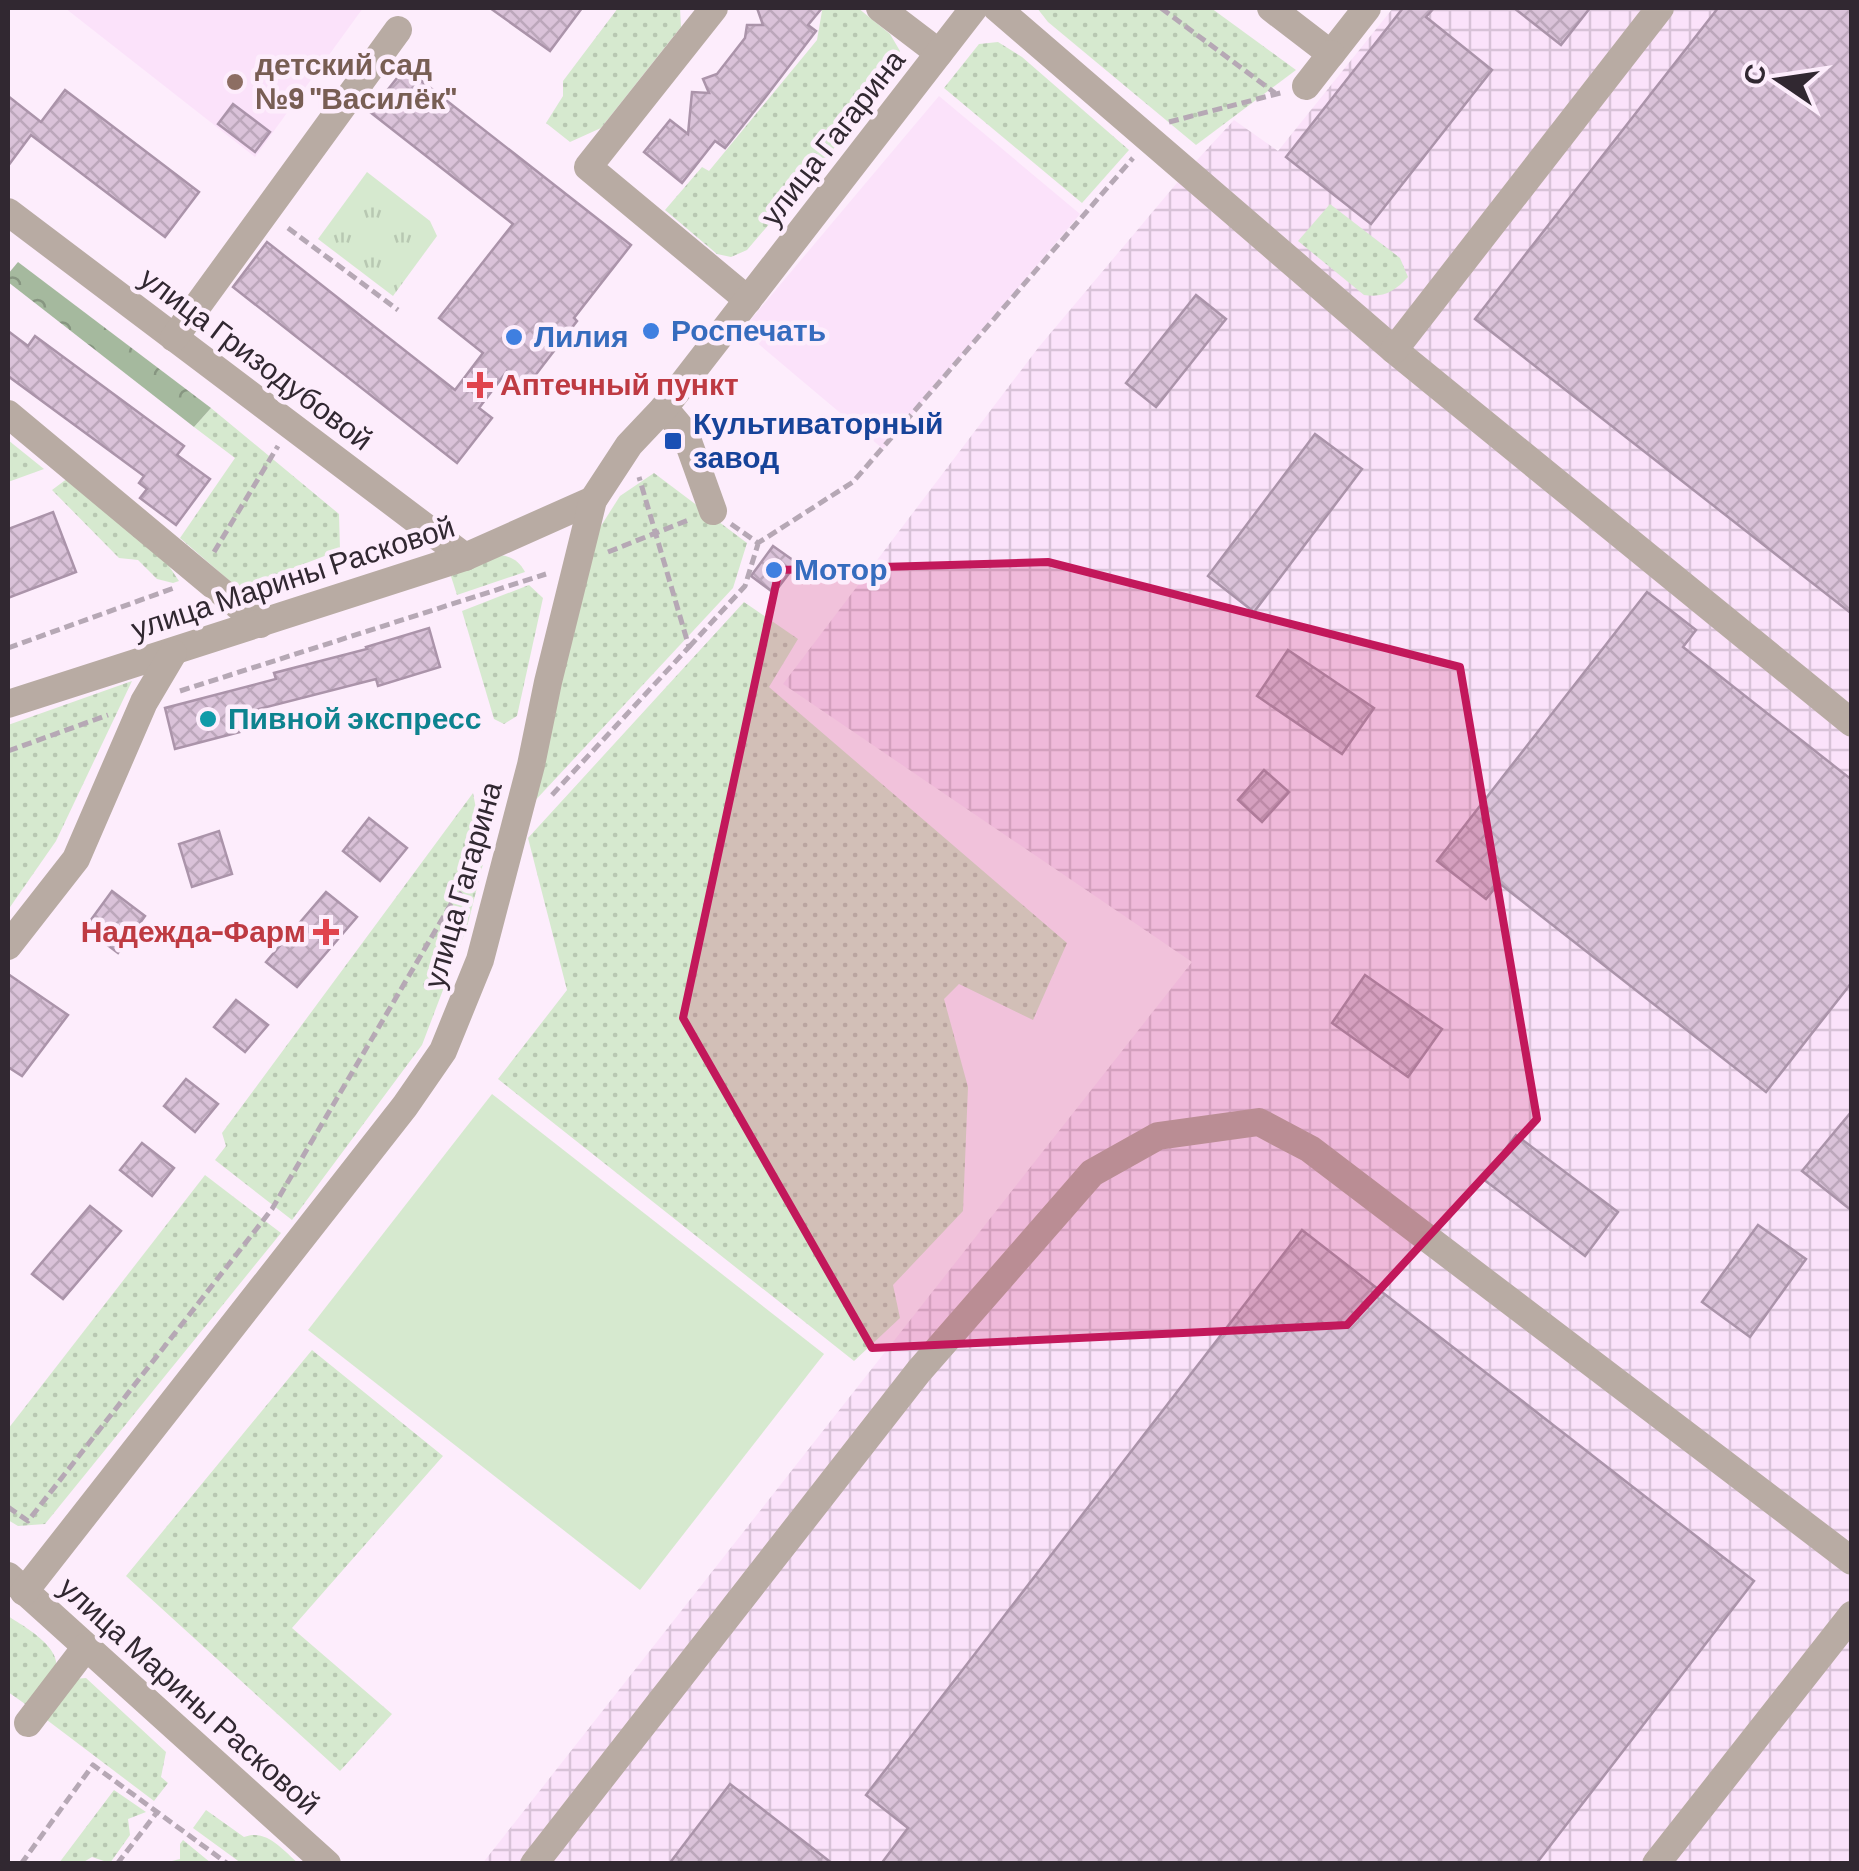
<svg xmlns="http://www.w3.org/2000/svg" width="1859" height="1871" font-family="Barlow,sans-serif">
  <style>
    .built { fill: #fbe2fa }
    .industrial { fill: url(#industrial-grid) }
    .grass { fill: url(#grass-dots) }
    .forest { fill: url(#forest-crowns) }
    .park { fill: url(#park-tufts) }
    .pitch { fill: #d6e9cf }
    .building { fill: url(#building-cross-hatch); stroke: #ab94aa; stroke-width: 2.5 }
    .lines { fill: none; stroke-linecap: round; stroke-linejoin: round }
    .path { stroke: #b6a8b5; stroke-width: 5; stroke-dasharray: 10 5; stroke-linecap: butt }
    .minor { stroke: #b8aba3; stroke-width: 28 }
    .marked { fill: #c2185b; fill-opacity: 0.2; stroke: #c2185b; stroke-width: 8; stroke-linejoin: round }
    .education-dot { fill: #8d6e63; stroke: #fdedfc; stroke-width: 4 }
    .shop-dot { fill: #3f7fe0; stroke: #fdedfc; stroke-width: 4 }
    .health-dot { fill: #e0444e; stroke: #fdedfc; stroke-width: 4 }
    .transit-dot { fill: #1a4fb4; stroke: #fdedfc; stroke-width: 4 }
    .culture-dot { fill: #0f9aa8; stroke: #fdedfc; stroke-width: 4 }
    .labels { text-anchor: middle; stroke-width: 9; stroke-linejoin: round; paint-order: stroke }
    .education-label { font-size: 30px; font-weight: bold; fill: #785e54; stroke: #fdedfc; text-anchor: start }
    .street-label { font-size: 30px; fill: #312831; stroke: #fdedfc }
    .shop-label { font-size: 30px; font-weight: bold; fill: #366cbe; stroke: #fdedfc; text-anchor: start }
    .health-label { font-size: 30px; font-weight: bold; fill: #be3a42; stroke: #fdedfc; text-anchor: start }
    .transit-label { font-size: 30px; font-weight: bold; fill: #164399; stroke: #fdedfc; text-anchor: start }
    .culture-label { font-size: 30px; font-weight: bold; fill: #0d838f; stroke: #fdedfc; text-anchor: start }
  </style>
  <defs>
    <pattern id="industrial-grid" width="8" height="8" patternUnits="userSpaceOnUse" patternTransform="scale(2.5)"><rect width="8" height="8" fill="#fbe2fa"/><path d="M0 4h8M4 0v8" fill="none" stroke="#d8c2d7"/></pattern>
    <pattern id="grass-dots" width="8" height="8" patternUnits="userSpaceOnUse" patternTransform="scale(2.5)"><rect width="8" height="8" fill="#d6e9cf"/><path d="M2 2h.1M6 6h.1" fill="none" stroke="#b8c8b2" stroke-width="1.8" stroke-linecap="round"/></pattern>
    <pattern id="forest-crowns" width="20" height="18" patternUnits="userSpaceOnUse" patternTransform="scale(2.5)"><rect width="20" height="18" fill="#a5b99e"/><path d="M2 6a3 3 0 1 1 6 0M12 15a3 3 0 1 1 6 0" fill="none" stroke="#879681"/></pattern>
    <pattern id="park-tufts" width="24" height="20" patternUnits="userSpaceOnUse" patternTransform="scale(2.5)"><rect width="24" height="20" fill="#d6e9cf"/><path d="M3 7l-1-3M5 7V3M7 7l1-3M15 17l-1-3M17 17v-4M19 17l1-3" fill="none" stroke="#b8c8b2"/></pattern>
    <pattern id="building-cross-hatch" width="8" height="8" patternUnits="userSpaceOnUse" patternTransform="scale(2.5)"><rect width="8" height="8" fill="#dac2d9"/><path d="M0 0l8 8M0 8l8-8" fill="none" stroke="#bca7bb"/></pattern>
  </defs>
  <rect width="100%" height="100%" fill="#fdedfc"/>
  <!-- built -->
  <g class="built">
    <path d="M65,8H363L255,157Z"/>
    <path d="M939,96L1080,214L883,449L742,330Z"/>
  </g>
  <!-- industrial -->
  <path class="industrial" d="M1393,8H1851V1863L482,1864L1192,962L783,684L1038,348L1187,171L1234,120L1278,151Z"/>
  <!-- grass -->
  <g class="grass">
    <path d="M618,8H680L681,27L601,128L570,142L546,123L563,96V81Z"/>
    <path d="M817,8H858L890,34L900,51L898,73L747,250L731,257L717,254L665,210L702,167L709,171L817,40L822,11Z"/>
    <path d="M1037,8H1211L1296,70L1196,145L1048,22Z"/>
    <path d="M998,42L1022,57L1129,150L1082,203L944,88L979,44Z"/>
    <path d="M1330,204L1400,258L1408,277C1395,291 1384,298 1364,295L1298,241Z"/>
    <path d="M211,408L339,514L340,550L239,589L180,538L235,458L194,427Z"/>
    <path d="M8,440L44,469L8,482Z"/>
    <path d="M654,473L747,543L733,588L531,805L599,529L620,496Z"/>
    <path d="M68,478L152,541L179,581L173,583L157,579L138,560L119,558L52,490Z"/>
    <path d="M490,554C506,555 517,557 525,572L457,595L449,570Z"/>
    <path d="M529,585L543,598L517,716L504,724L494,719L462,611Z"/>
    <path d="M744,602L798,639L769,687L1067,943L1033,1020L959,984L944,999L968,1087L963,1211L893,1285L900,1318L854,1361L498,1079L567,990L528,838Z"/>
    <path d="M132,681L56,841L8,910V725Z"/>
    <path d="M473,793L485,856L467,927L422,1045L292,1220L215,1160L226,1146L222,1133Z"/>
    <path d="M205,1175L281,1233L45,1524L18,1526L8,1520V1429Z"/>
    <path d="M312,1350L443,1456L292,1628L392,1714L340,1771L126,1576Z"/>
    <path d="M8,1616C25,1627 67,1650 54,1674C48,1686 36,1696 28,1706L8,1692Z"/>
    <path d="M86,1678L166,1752L161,1777L168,1783L154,1801L43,1717L74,1679Z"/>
    <path d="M114,1790L146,1812L128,1819L130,1835L110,1863L92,1857L82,1863H59Z"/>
    <path d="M206,1810L244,1837C266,1828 283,1850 298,1863H241L193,1828Z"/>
    <path d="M183,1840L211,1863H164L180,1859V1844Z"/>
  </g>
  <!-- forest -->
  <path class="forest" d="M18,262L211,408L194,427L8,282V274Z"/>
  <!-- park -->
  <path class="park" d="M367,172L430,221L437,236L393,296L318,239Z"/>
  <!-- pitch -->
  <path class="pitch" d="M492,1094L824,1354L640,1590L308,1330Z"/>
  <!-- building -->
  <g class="building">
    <path d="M490,8H582L550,51Z"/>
    <path d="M757,8H822L808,25L816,31L764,99L725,148L715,141L682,183L644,152L670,120L688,134L692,92L709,93L703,79L717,74L745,38L747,25H763Z"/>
    <path d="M1403,8H1434L1426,17L1492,70L1371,224L1286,157Z"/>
    <path d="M1514,8H1590L1561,45Z"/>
    <path d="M1718,8H1852V614L1475,319Z"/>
    <path d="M405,68L631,245L574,318L577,321L527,386L507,371L479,408L492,418L457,463L233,287L267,242L455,390L483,353L439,318L513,224L370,112Z"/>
    <path d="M65,90L199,192L165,237L31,135L8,166V96L41,122Z"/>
    <path d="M233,104L270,132L255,152L218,124Z"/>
    <path d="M1196,295L1226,319L1156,407L1126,383Z"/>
    <path d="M8,331L28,346L35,336L184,446L177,455L210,479L176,525L140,498L147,489L139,483L144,476L8,376Z"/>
    <path d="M1315,434L1362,469L1254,612L1208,576Z"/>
    <path d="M53,512L76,572L8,598V529Z"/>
    <path d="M773,546L797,563L774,593L751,576Z"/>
    <path d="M1647,592L1696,630L1683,647L1852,780V982L1766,1092L1499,883L1486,899L1437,861Z"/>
    <path d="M429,628L440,667L378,686L376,679L247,712L251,729L175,749L165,708L276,679L274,673L367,649L366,647Z"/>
    <path d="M1288,650L1374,708L1342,754L1257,696Z"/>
    <path d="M1264,770L1289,792L1262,822L1238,800Z"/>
    <path d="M369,818L407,848L380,881L343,851Z"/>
    <path d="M219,831L232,874L192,887L179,844Z"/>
    <path d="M112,891L145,916L118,953L85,928Z"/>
    <path d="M326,892L357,917L297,987L266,962Z"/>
    <path d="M8,974L68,1015L22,1076L8,1067Z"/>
    <path d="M1365,975L1442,1029L1408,1077L1332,1023Z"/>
    <path d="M236,1000L268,1025L245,1052L214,1027Z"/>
    <path d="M186,1079L218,1104L195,1132L164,1106Z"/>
    <path d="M1852,1111V1211L1802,1171Z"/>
    <path d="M1516,1135L1618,1212L1585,1256L1483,1179Z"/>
    <path d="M142,1143L174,1168L152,1196L120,1170Z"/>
    <path d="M90,1206L121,1231L63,1299L32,1274Z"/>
    <path d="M1758,1225L1806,1259L1750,1337L1702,1302Z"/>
    <path d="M1302,1230L1754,1581L1536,1864H881L908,1828L866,1795Z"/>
    <path d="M730,1784L833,1864H669Z"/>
  </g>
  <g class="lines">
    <!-- path -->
    <g class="path">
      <path d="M1161,8L1275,93"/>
      <path d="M1169,122L1284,92"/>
      <path d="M288,228L398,310"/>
      <path d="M731,524L758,543L853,482L1133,158"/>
      <path d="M214,552L278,446"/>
      <path d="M608,552L691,519"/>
      <path d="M689,647L745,586L758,544"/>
      <path d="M8,648L174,588"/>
      <path d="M180,691L546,574"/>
      <path d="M8,751L108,715"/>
      <path d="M552,795L689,647L639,477"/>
      <path d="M8,1507L28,1521L272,1209L451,904L473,880"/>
      <path d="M21,1864L93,1765L228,1864"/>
      <path d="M117,1864L158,1811"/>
    </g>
    <!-- minor -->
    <g class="minor">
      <path d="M714,8L588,167L748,300"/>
      <path d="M880,8L939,53"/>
      <path d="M997,8L1394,350L1852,723"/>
      <path d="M1271,8L1331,54L1367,8"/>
      <path d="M1306,86L1331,54"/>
      <path d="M8,212L465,557"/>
      <path d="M174,338L398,30"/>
      <path d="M1394,350L1660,8"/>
      <path d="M664,408L685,433L713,511"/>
      <path d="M8,414L260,624"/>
      <path d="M8,704L465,557L593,500"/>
      <path d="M8,946L76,859L144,702L173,653"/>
      <path d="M8,1576L327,1864"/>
      <path d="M24,1592L405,1106L443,1051L480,960L531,765L548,682L593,500L629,445L664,408L974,8"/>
      <path d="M28,1723L86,1647"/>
      <path d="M534,1864L919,1371L1092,1173L1158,1136L1259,1122L1310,1149L1852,1561"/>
      <path d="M1656,1864L1852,1615"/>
    </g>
  </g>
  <!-- marked area -->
  <path class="marked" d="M1048,562L1460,667L1537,1119L1347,1325L872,1348L683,1018L779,570Z"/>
  <!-- markers -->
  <circle class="education-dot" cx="235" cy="82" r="10"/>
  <g class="shop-dot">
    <circle cx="651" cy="331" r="10"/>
    <circle cx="514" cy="337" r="10"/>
    <circle cx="774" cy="570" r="10"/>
  </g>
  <g class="health-dot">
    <path d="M475 370h10v10h10v10h-10v10h-10v-10h-10v-10h10z"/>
    <path d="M321 917h10v10h10v10h-10v10h-10v-10h-10v-10h10z"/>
  </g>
  <rect class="transit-dot" x="663" y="431" width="20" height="20" rx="5"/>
  <circle class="culture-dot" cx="208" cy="719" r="10"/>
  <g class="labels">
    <!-- education labels -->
    <g class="education-label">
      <text x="255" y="75">детский сад<tspan x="255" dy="34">№9 "Василёк"</tspan></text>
    </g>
    <!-- street labels -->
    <g class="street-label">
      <text transform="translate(833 138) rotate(-52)" y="10">улица Гагарина</text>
      <text transform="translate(256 359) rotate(37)" y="10">улица Гризодубовой</text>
      <text transform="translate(293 578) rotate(-18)" y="10">улица Марины Расковой</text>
      <text transform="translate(463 885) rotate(-74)" y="10">улица Гагарина</text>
      <text transform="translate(189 1696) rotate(42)" y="10">улица Марины Расковой</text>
    </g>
    <!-- shop labels -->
    <g class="shop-label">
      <text x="671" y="341">Роспечать</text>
      <text x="534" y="347">Лилия</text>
      <text x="794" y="580">Мотор</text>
    </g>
    <!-- health labels -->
    <g class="health-label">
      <text x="500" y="395">Аптечный пункт</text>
      <text x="306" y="942" text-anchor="end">Надежда-Фарм</text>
    </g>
    <!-- transit labels -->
    <g class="transit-label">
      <text x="693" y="434">Культиваторный<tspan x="693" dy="34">завод</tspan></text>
    </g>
    <!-- culture labels -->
    <g class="culture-label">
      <text x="228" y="729">Пивной экспресс</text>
    </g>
  </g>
  <!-- border -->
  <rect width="1859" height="1871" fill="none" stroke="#312831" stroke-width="20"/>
  <!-- north arrow -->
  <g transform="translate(1779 80) rotate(283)" stroke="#fdedfc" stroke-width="8" paint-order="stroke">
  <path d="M0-8L18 38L0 25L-18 38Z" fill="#312831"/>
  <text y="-15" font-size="28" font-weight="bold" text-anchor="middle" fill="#312831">С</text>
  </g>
</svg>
